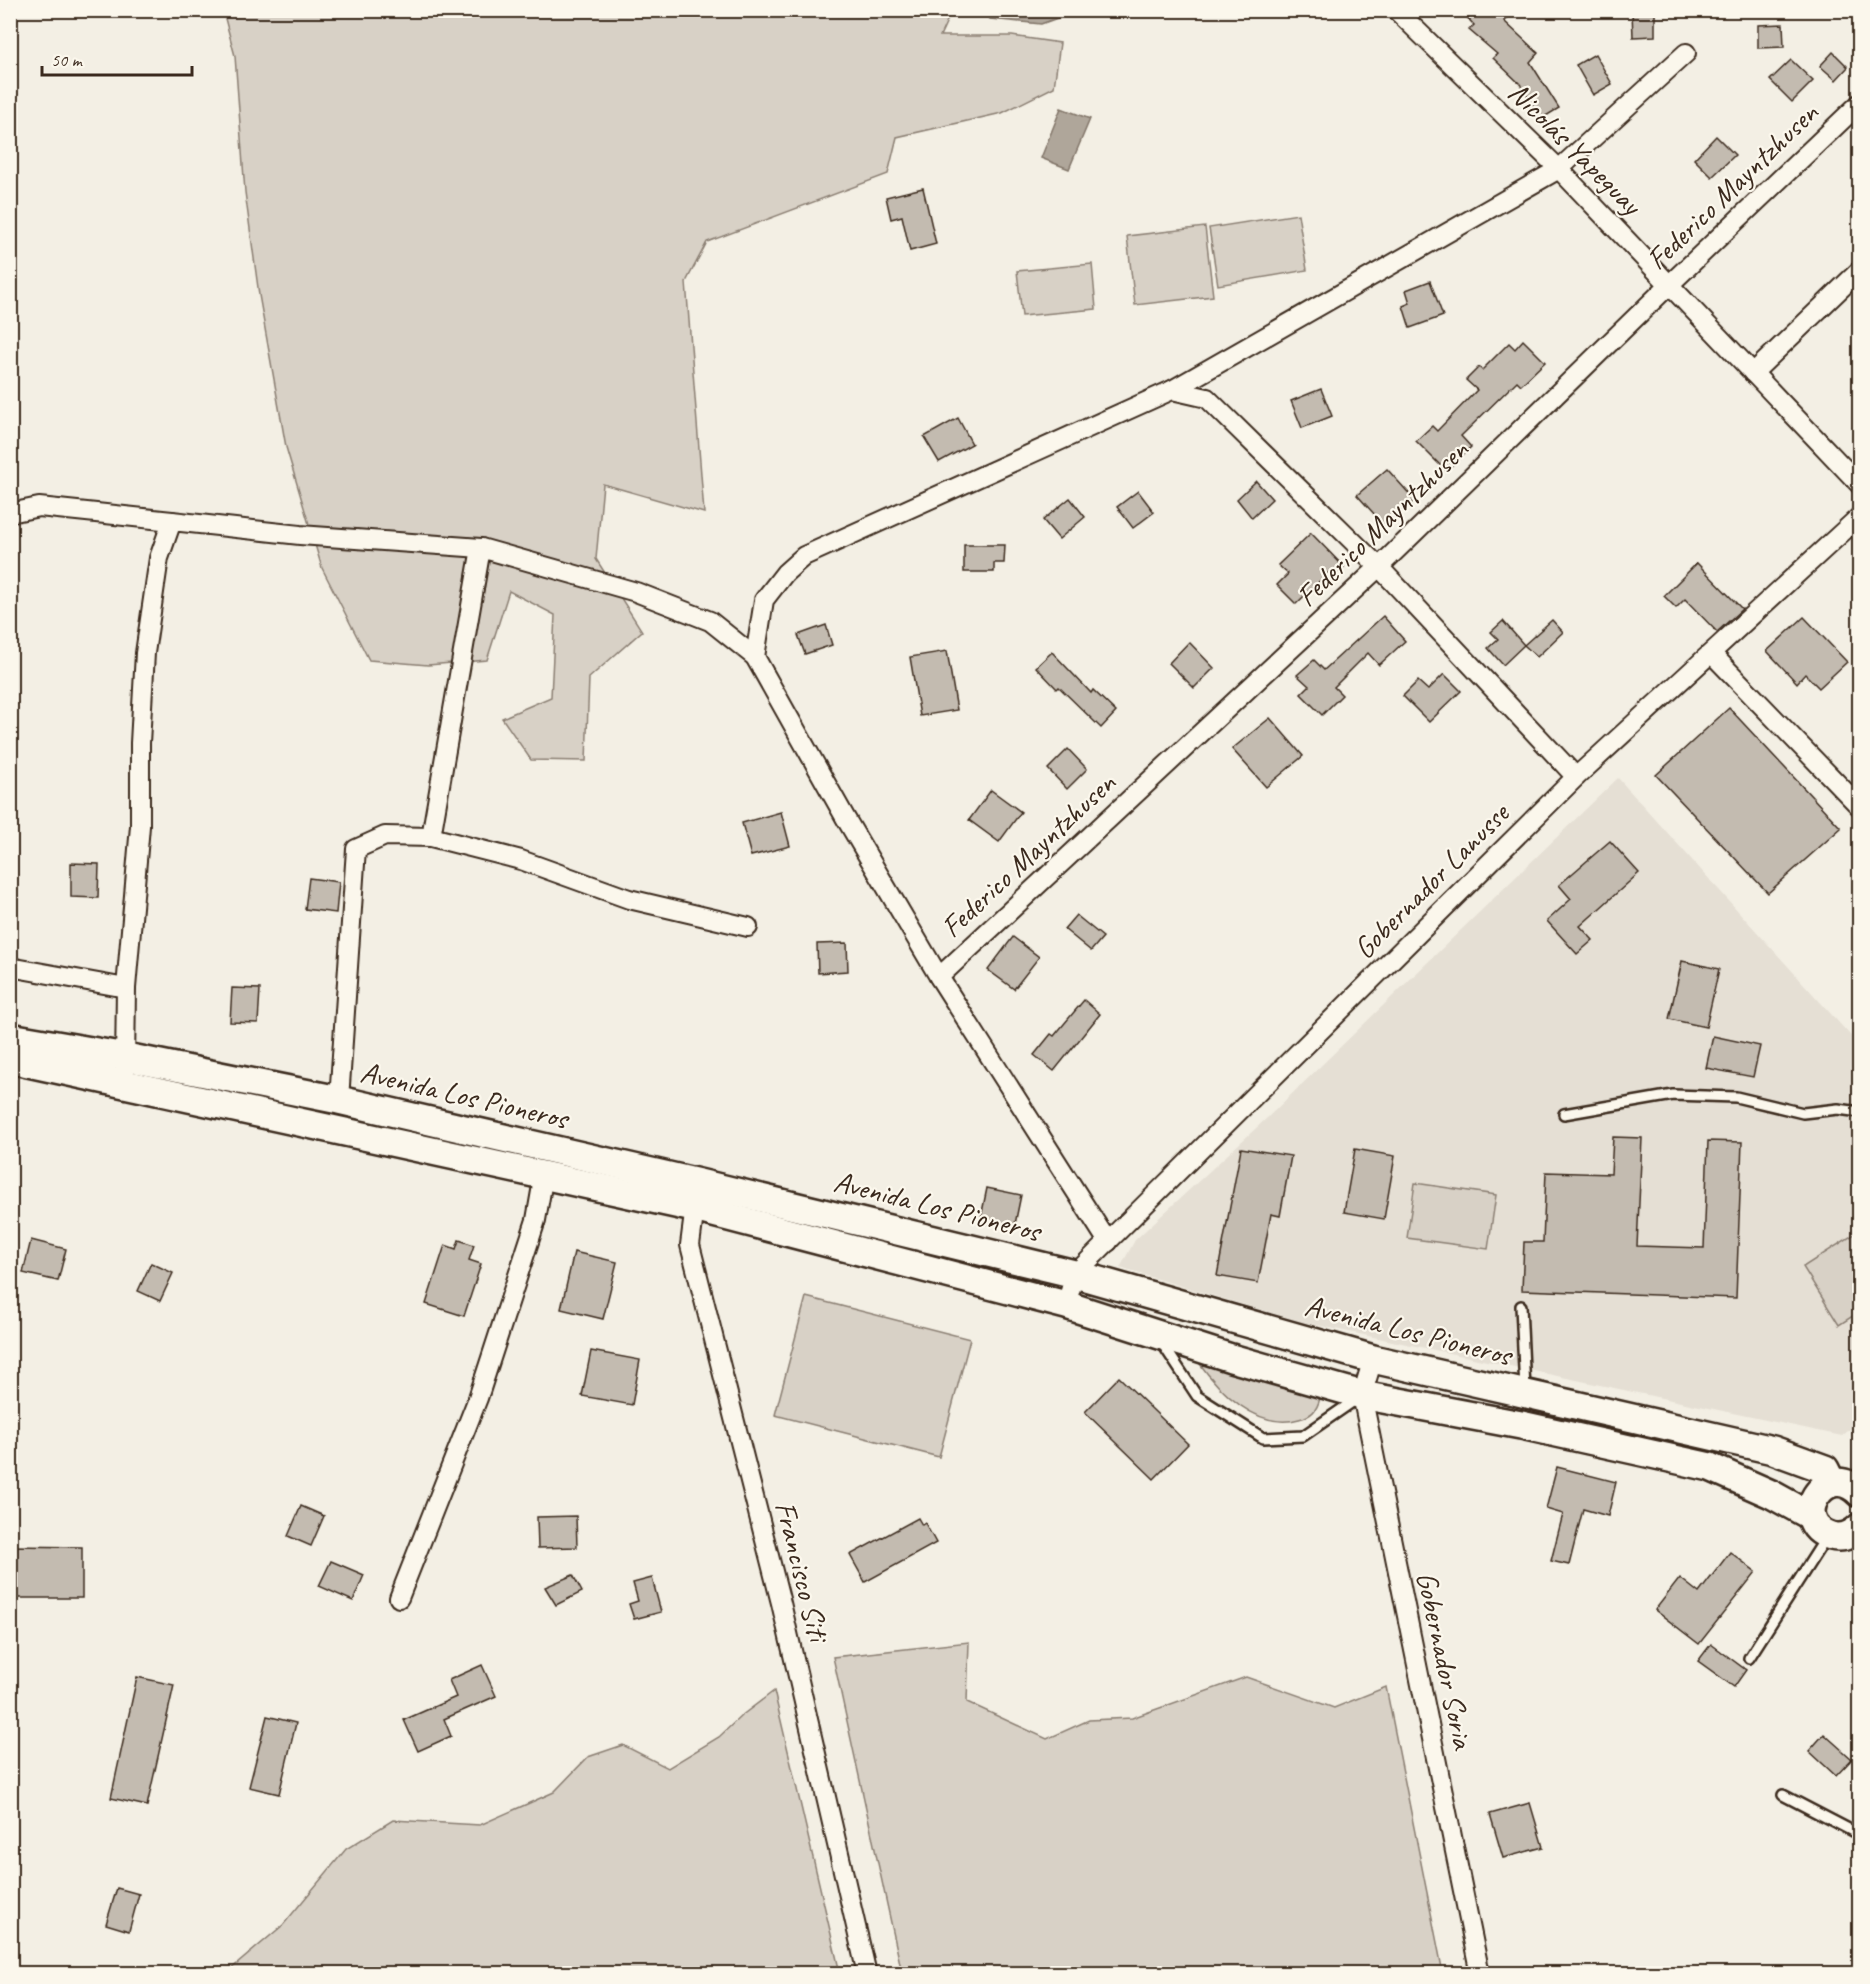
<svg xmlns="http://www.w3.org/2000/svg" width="1870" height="1984" font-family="Caveat,sans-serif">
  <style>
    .built { fill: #e5dfd4 }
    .green { fill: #d8d1c6; stroke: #8a7e72; stroke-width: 1.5 }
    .water { fill: #afa69a; stroke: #817468; stroke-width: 1.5 }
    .building { fill: #c3bbb0; stroke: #3b2a1e; stroke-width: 1.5 }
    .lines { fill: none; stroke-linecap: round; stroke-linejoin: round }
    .lane-casing { stroke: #3b2a1e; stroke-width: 14 }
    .street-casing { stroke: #3b2a1e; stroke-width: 22 }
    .secondary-casing { stroke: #3b2a1e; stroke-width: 32 }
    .lane { stroke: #fbf7ec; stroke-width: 9 }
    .street { stroke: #fbf7ec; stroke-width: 18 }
    .secondary { stroke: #fbf7ec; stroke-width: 27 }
    .labels { text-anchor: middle; stroke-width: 4.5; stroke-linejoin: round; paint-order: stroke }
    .street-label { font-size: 30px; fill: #3b2a1e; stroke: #fbf7ec }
  </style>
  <rect width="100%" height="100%" fill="#f3efe4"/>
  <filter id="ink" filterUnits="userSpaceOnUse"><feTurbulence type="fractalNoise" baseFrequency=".0167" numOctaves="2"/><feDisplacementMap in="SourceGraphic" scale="12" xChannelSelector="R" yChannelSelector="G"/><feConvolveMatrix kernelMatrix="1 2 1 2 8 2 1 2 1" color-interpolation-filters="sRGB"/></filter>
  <g filter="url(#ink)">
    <!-- built -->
    <path class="built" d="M1618,778L1859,1045L1860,1421L1842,1436L1302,1322L1120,1268L1135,1240L1267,1118Z"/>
    <!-- green -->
    <g class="green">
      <path d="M952,10L940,36H1012L1060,43L1054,87L1002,113L897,137L888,174L707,242L686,282L704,513L603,484L596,559L642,631L589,678L586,761L531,760L502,718L551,697L555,615L509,591L487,660L428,665L369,660L322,568L286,447L259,295L245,192L235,56L223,11Z"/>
      <path d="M1298,214L1307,270L1218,285L1209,228Z"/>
      <path d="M1205,227L1213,296L1135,305L1127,236Z"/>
      <path d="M1092,264L1096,309L1022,316L1017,271Z"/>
      <path d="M1415,1183L1496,1195L1488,1249L1407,1238Z"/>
      <path d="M1859,1231V1312L1839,1325L1803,1267Z"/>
      <path d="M806,1297L970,1339L939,1457L775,1415Z"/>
      <path d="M1197,1360L1320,1398C1317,1410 1312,1416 1299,1419C1257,1431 1219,1391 1197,1360Z"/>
      <path d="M969,1642L967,1702L1047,1739L1089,1720L1132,1718L1246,1677L1334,1708L1386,1687L1443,1973H902L833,1657Z"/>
      <path d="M774,1691L840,1973H228L230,1970L283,1925L346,1849L393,1820L480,1825L554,1792L588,1757L623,1745L668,1768L719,1737L741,1716Z"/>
    </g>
    <!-- water -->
    <g class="water">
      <path d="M984,11H1077L1041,24L990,19Z"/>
      <path d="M1061,108L1090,119L1069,169L1041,158Z"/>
    </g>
    <!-- building -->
    <g class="building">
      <path d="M1460,10H1498L1507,18L1504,21L1538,53L1530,62L1559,108L1541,119L1520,84L1493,58L1497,54L1469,30L1474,25Z"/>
      <path d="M1655,10V36L1633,37L1632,11Z"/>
      <path d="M1783,24L1784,47L1758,48V25Z"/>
      <path d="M1833,52L1848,67L1836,80L1820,66Z"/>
      <path d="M1595,54L1612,84L1593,95L1576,65Z"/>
      <path d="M1791,60L1813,81L1792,102L1770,80Z"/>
      <path d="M1716,136L1735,155L1712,177L1694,159Z"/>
      <path d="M923,188L936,244L910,251L902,216L891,219L886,197Z"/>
      <path d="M1430,281L1443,316L1410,328L1403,306L1410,303L1406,290Z"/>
      <path d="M1523,340L1545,362L1521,385L1517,381L1461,436L1471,447L1446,471L1416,441L1432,426L1437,431L1477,390L1466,380L1479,367L1482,370L1509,343L1515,349Z"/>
      <path d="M1321,389L1332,416L1302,428L1291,401Z"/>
      <path d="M958,418L972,444L939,462L924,437Z"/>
      <path d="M1387,469L1415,500L1385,526L1357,495Z"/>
      <path d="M1256,481L1272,499L1252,518L1237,499Z"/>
      <path d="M1138,491L1154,512L1133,528L1117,507Z"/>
      <path d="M1070,498L1085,517L1059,539L1043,520Z"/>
      <path d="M1311,533L1344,567L1333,578L1328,573L1296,604L1277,585L1288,574L1278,565Z"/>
      <path d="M964,545H1005L1004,563H994V572H964Z"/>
      <path d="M1697,563L1742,609L1717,632L1685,599L1676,608L1664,596Z"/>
      <path d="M1383,616L1405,641L1379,665L1368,653L1334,687L1342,695L1322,715L1301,694L1309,686L1297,675L1314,660L1324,670Z"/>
      <path d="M1804,617L1847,662L1819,688L1805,674L1797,683L1767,651Z"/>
      <path d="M1552,620L1563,632L1537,657L1524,645Z"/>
      <path d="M1503,621L1524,645L1503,665L1488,648L1498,639L1491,632Z"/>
      <path d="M826,625L832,645L805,654L798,635Z"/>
      <path d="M1189,642L1214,668L1194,688L1169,663Z"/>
      <path d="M947,651L957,710L920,716L910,657Z"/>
      <path d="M1052,652L1091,693L1093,690L1116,712L1101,728L1059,687L1057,689L1036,667Z"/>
      <path d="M1444,674L1461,691L1429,722L1403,696L1418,681L1428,690Z"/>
      <path d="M1729,708L1841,828L1768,893L1656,775Z"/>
      <path d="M1270,718L1303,756L1266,787L1232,749Z"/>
      <path d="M1068,749L1087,769L1067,789L1048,769Z"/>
      <path d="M991,790L1021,812L999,842L969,820Z"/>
      <path d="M781,812L790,846L751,856L742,823Z"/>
      <path d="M1610,841L1639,873L1580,926L1593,940L1577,954L1547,921L1571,899L1559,885Z"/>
      <path d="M71,863L99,864L98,898L71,897Z"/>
      <path d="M309,878L339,882L336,913L305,909Z"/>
      <path d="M1076,915L1103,937L1091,951L1064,929Z"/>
      <path d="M1013,937L1039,957L1014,989L988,970Z"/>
      <path d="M847,943L848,971L818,973L817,944Z"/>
      <path d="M1682,961L1719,969L1706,1027L1669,1019Z"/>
      <path d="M232,988L260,989L258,1023L230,1022Z"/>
      <path d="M1084,1000L1100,1014L1054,1071L1034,1055L1051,1034L1054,1036Z"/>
      <path d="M1713,1036L1760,1046L1753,1077L1706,1068Z"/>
      <path d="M1613,1137L1642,1138L1637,1246L1704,1248L1708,1141L1742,1142L1736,1298L1522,1290L1524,1242H1543L1546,1172L1611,1174Z"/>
      <path d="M1241,1148L1291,1156L1280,1216L1271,1214L1258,1283L1217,1276Z"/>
      <path d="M1355,1149L1395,1156L1384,1219L1344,1212Z"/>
      <path d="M987,1188L1021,1195L1014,1229L980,1222Z"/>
      <path d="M31,1240L66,1249L58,1281L23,1273Z"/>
      <path d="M459,1240L474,1245L469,1260L481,1264L464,1316L426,1304L445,1245L456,1249Z"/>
      <path d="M574,1252L617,1262L603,1319L561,1309Z"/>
      <path d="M151,1263L173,1273L160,1301L138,1291Z"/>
      <path d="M591,1351L640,1360L632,1405L582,1396Z"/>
      <path d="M1119,1377L1188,1444L1154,1479L1085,1412Z"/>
      <path d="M1557,1467L1616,1482L1608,1516L1583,1509L1569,1565L1551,1561L1563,1514L1546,1509Z"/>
      <path d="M301,1506L324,1516L311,1546L288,1536Z"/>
      <path d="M576,1516L577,1547L538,1548L537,1517Z"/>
      <path d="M918,1518L922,1525L925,1523L936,1543L865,1582L850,1555Z"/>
      <path d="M11,1546L82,1547V1598H10Z"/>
      <path d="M1730,1552L1756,1572L1699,1644L1655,1610L1680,1578L1699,1593Z"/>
      <path d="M331,1561L364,1575L353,1601L319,1586Z"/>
      <path d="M573,1575L582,1592L556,1605L545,1587Z"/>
      <path d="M652,1578L661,1612L634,1619L629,1604L638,1601L633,1583Z"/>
      <path d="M1711,1644L1746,1670L1734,1687L1698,1661Z"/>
      <path d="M482,1665L496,1696L444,1719L451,1736L418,1751L404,1720L456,1697L449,1680Z"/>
      <path d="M137,1677L174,1685L147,1806L111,1798Z"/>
      <path d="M267,1716L296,1723L279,1794L249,1787Z"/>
      <path d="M1824,1734L1852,1759L1836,1776L1809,1751Z"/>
      <path d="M1530,1803L1543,1847L1503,1858L1490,1814Z"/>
      <path d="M117,1888L139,1894L129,1931L106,1924Z"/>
    </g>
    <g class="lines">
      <defs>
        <g id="lane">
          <path d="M1564,1114L1673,1095L1736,1097L1803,1113L1838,1109L1860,1112"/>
          <path d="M1521,1306L1525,1390"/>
          <path d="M1162,1343L1197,1396L1263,1438L1303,1436L1358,1398"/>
          <path d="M1749,1658L1827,1536"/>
          <path d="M1783,1795L1860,1835"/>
        </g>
        <g id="street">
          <path d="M1396,10L1559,169L1860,485"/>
          <path d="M1753,373L1860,270"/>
          <path d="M1172,390L1559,169L1686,53"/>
          <path d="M10,513L39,507L172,521"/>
          <path d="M1712,654L1860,807"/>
          <path d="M755,657L764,600L785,573L804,556L1172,390L1207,398L1379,567L1576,777"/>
          <path d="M431,837L481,548"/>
          <path d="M10,967L126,988"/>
          <path d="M939,977L1379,567L1670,284L1860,103"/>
          <path d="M125,1066L126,988L140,826V743L145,653L159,558L172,521L300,535L481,548L636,592L710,621L755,657L846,819L939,977L1108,1242"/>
          <path d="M339,1100L356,849L385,836L431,837L521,860L629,899L748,927"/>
          <path d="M696,1199L690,1245L781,1603L867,1974"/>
          <path d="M1066,1305L1075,1274L1576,777L1860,516"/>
          <path d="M1373,1359L1362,1395L1480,1974"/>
          <path d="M399,1598L478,1398L536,1220L544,1174"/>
        </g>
        <g id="secondary">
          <path d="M10,1037L126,1057L339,1100L699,1183L1075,1274L1373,1359L1773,1450L1825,1469L1832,1483"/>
          <path d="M10,1059L694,1208L1066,1305L1231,1358L1362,1395L1521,1425L1710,1467L1771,1494L1811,1516"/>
          <path d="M1860,1493C1825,1457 1787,1523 1831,1536C1842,1539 1852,1535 1860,1527"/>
        </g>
      </defs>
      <!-- lane casing -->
      <use href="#lane" class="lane-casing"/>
      <!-- street casing -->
      <use href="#street" class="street-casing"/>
      <!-- secondary casing -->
      <use href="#secondary" class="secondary-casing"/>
      <!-- lane -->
      <use href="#lane" class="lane"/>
      <!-- street -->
      <use href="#street" class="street"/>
      <!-- secondary -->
      <use href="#secondary" class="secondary"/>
    </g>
  </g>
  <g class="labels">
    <!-- street labels -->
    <g class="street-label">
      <text transform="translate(1575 148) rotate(45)" y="10">Nicolás Yapeguay</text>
      <text transform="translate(1732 186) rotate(-44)" y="10">Federico Mayntzhusen</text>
      <text transform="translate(1382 523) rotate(-44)" y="10">Federico Mayntzhusen</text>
      <text transform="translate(1028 855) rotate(-43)" y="10">Federico Mayntzhusen</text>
      <text transform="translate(1431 881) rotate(-45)" y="10">Gobernador Lanusse</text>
      <text transform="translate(464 1095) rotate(13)" y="10">Avenida Los Pioneros</text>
      <text transform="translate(937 1206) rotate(14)" y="10">Avenida Los Pioneros</text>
      <text transform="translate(1408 1330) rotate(14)" y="10">Avenida Los Pioneros</text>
      <text transform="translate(802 1571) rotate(76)" y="10">Francisco Siti</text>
      <text transform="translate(1445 1660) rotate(78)" y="10">Gobernador Soria</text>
    </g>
  </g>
  <!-- margin -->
  <rect width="1870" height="1984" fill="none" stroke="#fbf7ec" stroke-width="36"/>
  <rect x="18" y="18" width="1834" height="1948" fill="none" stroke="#3b2a1e" stroke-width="2" filter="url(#ink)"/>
  <!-- scale -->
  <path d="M42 66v9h150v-9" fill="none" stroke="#3b2a1e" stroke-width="3"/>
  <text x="51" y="66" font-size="18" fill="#3b2a1e" stroke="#fbf7ec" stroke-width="4.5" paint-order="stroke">50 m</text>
</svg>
